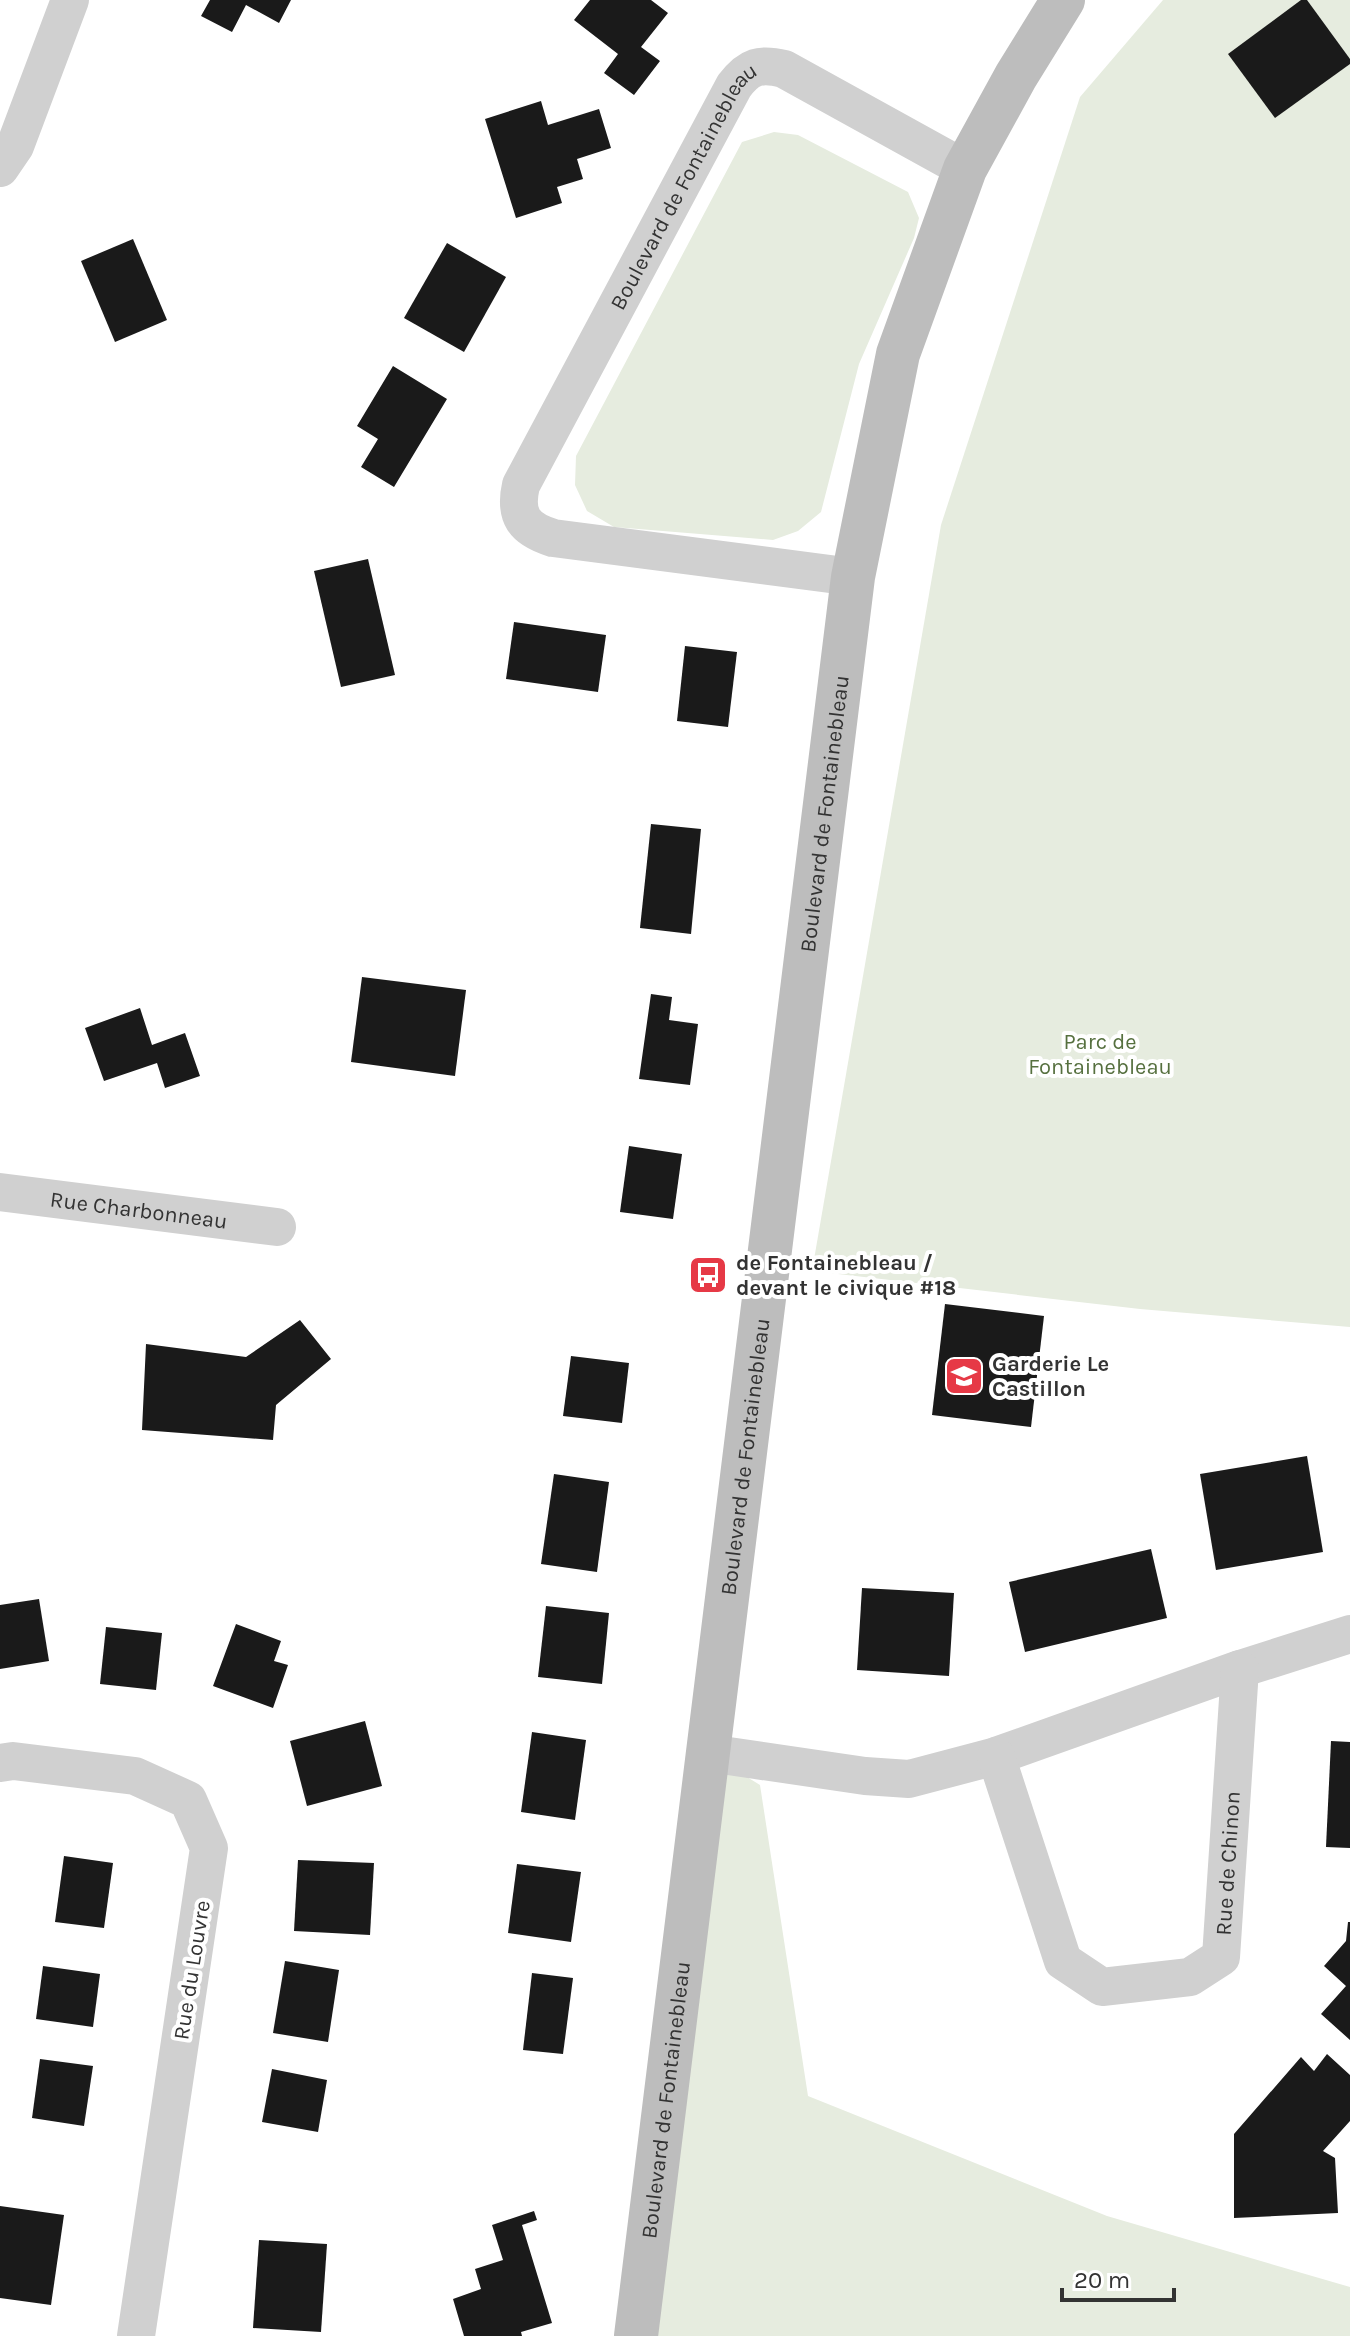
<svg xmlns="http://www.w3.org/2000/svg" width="1350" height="2336" font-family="Karla,sans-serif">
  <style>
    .green { fill: #e6ecdf }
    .building { fill: #1a1a1a }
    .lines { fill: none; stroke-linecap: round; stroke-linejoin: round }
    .street { stroke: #d0d0d0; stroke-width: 38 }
    .secondary { stroke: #bdbdbd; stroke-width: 44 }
    .labels { text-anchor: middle; stroke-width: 8; stroke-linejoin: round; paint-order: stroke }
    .street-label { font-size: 22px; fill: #333; stroke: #fff }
    .park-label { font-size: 22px; fill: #56703f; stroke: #fff }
    .poi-label { font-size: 22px; font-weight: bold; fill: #333; stroke: #fff; text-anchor: start }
  </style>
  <rect width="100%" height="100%" fill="#fff"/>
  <!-- green -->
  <g class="green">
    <path d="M1163,0H1350V1327L1140,1309L812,1271L941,525L1080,97Z"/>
    <path d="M774,132L798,135L908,192L919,218L914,238L859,364L821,512L798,531L773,540L614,527L587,511L575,485L576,456L742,142Z"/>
    <path d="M708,1753L760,1785L808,2096L1107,2216L1350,2287V2336H631Z"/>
  </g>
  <!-- building -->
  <g class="building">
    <path d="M210,0H291L279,23L246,5L232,32L201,16Z"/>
    <path d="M590,0H651L668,13L641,47L660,61L634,95L604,73L618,54L574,20Z"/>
    <path d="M1301,0H1307L1350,59V64L1275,118L1228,54Z"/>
    <path d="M541,101L548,125L599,109L611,148L577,159L583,179L557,187L562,203L516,218L485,119Z"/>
    <path d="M133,239L167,320L115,342L81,261Z"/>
    <path d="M447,243L506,277L464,352L404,318Z"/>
    <path d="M393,366L447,399L394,487L361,467L378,439L357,426Z"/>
    <path d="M368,559L395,675L341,687L314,571Z"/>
    <path d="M514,622L606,635L598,692L506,679Z"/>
    <path d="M685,646L737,652L728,727L677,721Z"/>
    <path d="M651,824L701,829L691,934L640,928Z"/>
    <path d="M362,977L466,990L455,1076L351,1062Z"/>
    <path d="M651,994L672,997L669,1020L698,1024L690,1085L639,1079Z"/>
    <path d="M140,1008L152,1045L185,1033L200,1076L165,1088L157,1063L104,1081L85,1028Z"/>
    <path d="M629,1146L682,1154L673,1219L620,1212Z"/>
    <path d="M945,1304L1044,1316L1031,1427L932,1415Z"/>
    <path d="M300,1320L331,1359L276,1405L273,1440L142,1430L146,1344L246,1357Z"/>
    <path d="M571,1356L629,1363L622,1423L563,1416Z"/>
    <path d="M1307,1456L1323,1552L1216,1570L1200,1474Z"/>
    <path d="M554,1474L609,1482L597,1572L541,1564Z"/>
    <path d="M1151,1549L1167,1618L1025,1652L1009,1582Z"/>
    <path d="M862,1588L954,1593L949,1676L857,1670Z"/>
    <path d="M39,1599L49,1661L0,1669V1605Z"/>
    <path d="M546,1606L609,1613L602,1684L538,1677Z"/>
    <path d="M236,1624L281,1641L274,1661L288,1665L273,1708L213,1686Z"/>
    <path d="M106,1627L162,1633L156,1690L100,1684Z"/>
    <path d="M365,1721L382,1786L307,1806L290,1741Z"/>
    <path d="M532,1732L586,1740L575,1820L521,1812Z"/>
    <path d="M1331,1741L1350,1742V1848L1326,1847Z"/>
    <path d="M64,1856L113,1863L104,1928L55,1922Z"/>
    <path d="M298,1860L374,1863L370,1935L294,1931Z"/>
    <path d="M517,1864L581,1872L571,1942L508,1933Z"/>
    <path d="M1348,1922H1350V2040L1321,2014L1346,1986L1324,1966L1346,1941Z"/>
    <path d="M285,1961L339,1970L328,2042L273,2033Z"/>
    <path d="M43,1966L100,1974L93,2027L36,2019Z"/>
    <path d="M532,1973L573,1978L563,2054L523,2050Z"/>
    <path d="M1327,2054L1350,2075V2121L1323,2151L1335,2158L1338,2213L1234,2218V2134L1301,2057L1314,2071Z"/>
    <path d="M40,2059L93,2066L84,2126L32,2118Z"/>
    <path d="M272,2069L327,2080L318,2132L262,2122Z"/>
    <path d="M0,2206L64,2215L51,2305L0,2298Z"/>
    <path d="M534,2211L537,2220L522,2225L552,2323L521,2332L522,2336H464L453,2299L481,2289L475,2269L503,2260L492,2225Z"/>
    <path d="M259,2240L327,2244L321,2332L253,2328Z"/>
  </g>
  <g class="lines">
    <!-- street -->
    <g class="street">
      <path d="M0,168L15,146L70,0"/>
      <path id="s1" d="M853,577L553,538C524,529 514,516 521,485L734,86C749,66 760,63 784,69L965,169"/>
      <path id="s2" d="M0,1192L277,1227"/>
      <path d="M708,1753L865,1776L909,1779L996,1756L1240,1669L1350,1634"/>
      <path id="s3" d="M996,1756L1063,1961L1102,1987L1190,1977L1221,1957L1240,1669"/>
      <path d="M0,1763L13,1761L135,1776L188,1800L209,1848L136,2336"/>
    </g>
    <!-- secondary -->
    <path class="secondary" id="s4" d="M636,2336L853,577L898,354L965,169L1016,76L1063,0"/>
  </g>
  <!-- icons -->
  <defs>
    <symbol id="bus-square" viewBox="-11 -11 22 22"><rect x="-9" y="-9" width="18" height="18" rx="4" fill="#e63946" stroke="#fff"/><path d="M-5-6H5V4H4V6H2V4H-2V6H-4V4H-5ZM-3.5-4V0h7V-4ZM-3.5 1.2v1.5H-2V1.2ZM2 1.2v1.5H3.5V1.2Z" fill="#fff"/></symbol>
    <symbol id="school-square" viewBox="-11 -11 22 22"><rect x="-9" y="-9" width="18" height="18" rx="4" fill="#e63946" stroke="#fff"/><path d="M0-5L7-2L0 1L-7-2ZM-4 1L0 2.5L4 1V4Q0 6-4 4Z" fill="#fff"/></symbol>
  </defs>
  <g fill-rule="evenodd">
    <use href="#bus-square" x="686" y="1253" width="44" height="44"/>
    <use href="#school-square" x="942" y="1354" width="44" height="44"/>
  </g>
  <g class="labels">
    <!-- street labels -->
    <g class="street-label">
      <text dy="8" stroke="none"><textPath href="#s1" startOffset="714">Boulevard de Fontainebleau</textPath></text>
      <text dy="8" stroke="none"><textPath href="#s4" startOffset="1534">Boulevard de Fontainebleau</textPath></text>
      <text dy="8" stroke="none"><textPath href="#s2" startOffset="140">Rue Charbonneau</textPath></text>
      <text dy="8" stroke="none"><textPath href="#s4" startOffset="886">Boulevard de Fontainebleau</textPath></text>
      <text dy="8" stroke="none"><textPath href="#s3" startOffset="482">Rue de Chinon</textPath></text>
      <text transform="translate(191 1970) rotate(-81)" y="8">Rue du Louvre</text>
      <text dy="8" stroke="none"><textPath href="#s4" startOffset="238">Boulevard de Fontainebleau</textPath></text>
    </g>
    <!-- park labels -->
    <g class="park-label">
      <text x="1100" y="1049">Parc de<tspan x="1100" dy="25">Fontainebleau</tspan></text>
    </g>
    <!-- poi labels -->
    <g class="poi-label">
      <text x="736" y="1270">de Fontainebleau /<tspan x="736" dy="25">devant le civique #18</tspan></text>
      <text x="992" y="1371">Garderie Le<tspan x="992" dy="25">Castillon</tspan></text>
    </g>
  </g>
  <!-- scale -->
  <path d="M1062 2288v12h112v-12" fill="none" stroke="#333333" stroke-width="4"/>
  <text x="1074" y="2288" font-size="24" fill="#333333" stroke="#ffffff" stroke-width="6" paint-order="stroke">20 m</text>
</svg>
